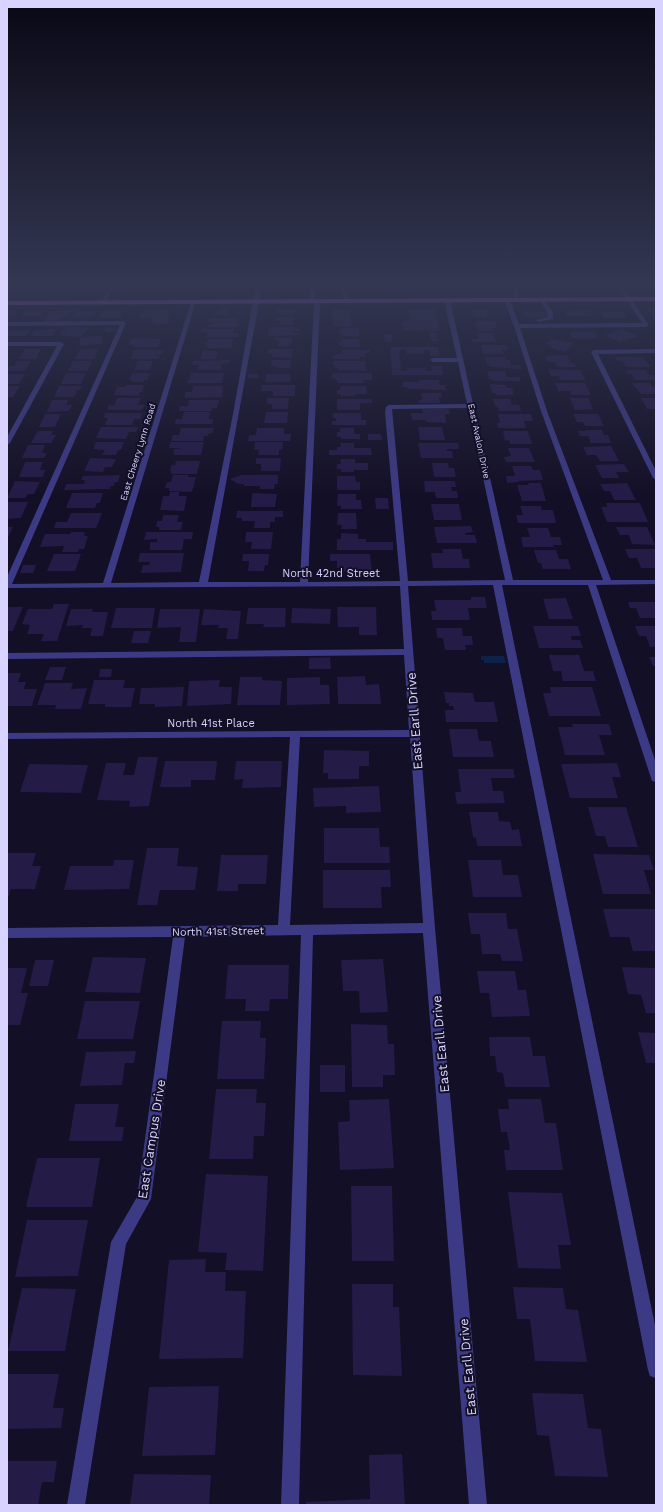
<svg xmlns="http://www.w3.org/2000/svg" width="663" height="1512" font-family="'Work Sans',sans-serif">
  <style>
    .water { fill: #0c2248 }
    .building { fill: #241b47 }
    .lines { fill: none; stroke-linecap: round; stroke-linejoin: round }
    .minor { fill: #3d3a85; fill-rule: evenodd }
    .major { fill: #c25bff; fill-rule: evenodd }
    .labels { text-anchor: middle; stroke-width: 4; stroke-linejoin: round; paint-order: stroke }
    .far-street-label { font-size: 9px; fill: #d9d4ff; stroke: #130f26 }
    .street-label { font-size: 11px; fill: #d9d4ff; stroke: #130f26 }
    .near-street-label { font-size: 13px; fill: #d9d4ff; stroke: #130f26 }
  </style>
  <rect width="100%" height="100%" fill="#130f26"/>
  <!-- water -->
  <path class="water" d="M481,656H504L506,663H484V660H481Z"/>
  <!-- building -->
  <g class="building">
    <path d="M7,284H15L9,293H7Z"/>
    <path d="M48,284H96L92,293H43Z"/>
    <path d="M132,284H146L143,292H129Z"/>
    <path d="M183,284H189L188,287H194L192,292H167L169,286H182Z"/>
    <path d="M332,284H342L344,288H334Z"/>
    <path d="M527,284H574L575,286H528Z"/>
    <path d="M265,285H288L287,292H264Z"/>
    <path d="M213,286H241L240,290H212Z"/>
    <path d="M229,308L227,316L214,315L215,312L218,311L219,309Z"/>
    <path d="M170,309L168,324L154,325V323H151L152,317L139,318L140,313H144L145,310Z"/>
    <path d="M278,309H296L295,313H292L291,315H281V314L277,313Z"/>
    <path d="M407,309H435L440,331L403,330L402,323L410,320L408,316Z"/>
    <path d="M474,309L488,310L487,318L474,317V315H472Z"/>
    <path d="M647,309H656V322Z"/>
    <path d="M123,310L120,318H99L102,311Z"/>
    <path d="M332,310H350L351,326H333Z"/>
    <path d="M579,310H589L592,316H567L565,311H579Z"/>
    <path d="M7,311H17L13,316H7Z"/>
    <path d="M24,311H43L40,316H21Z"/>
    <path d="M50,311H71L68,316L60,318L58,322H44Z"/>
    <path d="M75,311H96L94,316L72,317Z"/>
    <path d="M524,311L546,312L545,318L523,316Z"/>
    <path d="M608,312H623L627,318H604L601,313Z"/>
    <path d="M276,317H294L293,325H280V321H276Z"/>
    <path d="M208,318H238L237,327H208L209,324H214L215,322H207Z"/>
    <path d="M475,321H495L497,328H492L493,331H479L478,328H477Z"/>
    <path d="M67,327H77L89,328L80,337L59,335Z"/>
    <path d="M110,327L117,330L109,333L102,330Z"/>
    <path d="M269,327H300V331H294V333H298V335L268,336Z"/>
    <path d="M340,328H359V336H343L342,334H339Z"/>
    <path d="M47,329H57L52,336H31L34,330H46Z"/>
    <path d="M202,329H234L233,333H239L238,337H207L208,332H201Z"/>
    <path d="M622,329L638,336L620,342L605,335Z"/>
    <path d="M8,330H30L26,336H7Z"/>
    <path d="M429,332H436L438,341H431Z"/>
    <path d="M570,332H595L597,339L571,338Z"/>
    <path d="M477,333H492L496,342H472L471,339H479Z"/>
    <path d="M384,334H392V342H385Z"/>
    <path d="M102,336V344L80,346V337Z"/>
    <path d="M131,338L161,339L158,347H133L134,345H129Z"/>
    <path d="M275,338H292V343H290L289,346H278L279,340H274Z"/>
    <path d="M209,339H233L231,348H207L208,346H205Z"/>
    <path d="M342,339H359L360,347H342L343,345H339V342H342Z"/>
    <path d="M552,339L573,343L566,352L550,348L552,346L546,344Z"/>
    <path d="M481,345H507L508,350H502L504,354H483Z"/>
    <path d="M390,347H438L440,356H430L429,350H423L424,354H407L406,350H399L401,371H407V368H426L427,371H432L431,366H442L443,375H392Z"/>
    <path d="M25,349H41L36,359H19Z"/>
    <path d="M80,349H98L94,359H75Z"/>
    <path d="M268,349H293L292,358L271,357L272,354H267Z"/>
    <path d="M134,350H164L162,354H155V356L160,355L159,359H131Z"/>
    <path d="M342,350H370V353H365V357H360V359H333V355L342,353Z"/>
    <path d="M203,351H218L216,359H200Z"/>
    <path d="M567,355L571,363H574L577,367H557L555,362H548L545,356Z"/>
    <path d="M484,357H505L506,360H510L511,365H520L521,369L490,367L489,365H487Z"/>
    <path d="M615,357H642L651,367H626L622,361H617Z"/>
    <path d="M230,360L229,363L222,364L221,370H197L198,366L202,365H192L193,361Z"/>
    <path d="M271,360H291L290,368H276V366H271Z"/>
    <path d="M17,361H31L25,371H7L9,366H14Z"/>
    <path d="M73,361H92L87,371H68Z"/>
    <path d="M138,361H153L150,370H134Z"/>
    <path d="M333,361H365L366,371L338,370V368H335V365H333Z"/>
    <path d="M548,369L580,370L585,380H560L559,376H551Z"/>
    <path d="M626,370H646L649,375H654L656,380H635L632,374H628Z"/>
    <path d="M487,371H505L507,377H519L521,381H493L492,379H489Z"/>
    <path d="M66,373H86L81,384H61Z"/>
    <path d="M132,373H150L147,380H144L143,382H132L133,380H129Z"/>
    <path d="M192,373H224L222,383H187Z"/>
    <path d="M332,373H372V380H363L364,383H337V380L332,378Z"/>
    <path d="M7,374H25L19,384H7Z"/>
    <path d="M248,374H258V378H247Z"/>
    <path d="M266,374H291L290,382H265Z"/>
    <path d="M419,380H439L440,385H445L446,390L408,389L407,387H403V382H419Z"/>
    <path d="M555,383H585L591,395H571L570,391H558Z"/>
    <path d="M631,383H650L652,387H656V394H641Z"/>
    <path d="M490,384L506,385L507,388H512L514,395H496L495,393H492Z"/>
    <path d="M126,385H144L142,392H140L138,396L114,395L117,387H126Z"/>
    <path d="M262,385H295V396H273V391H261Z"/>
    <path d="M7,386H20L13,397H7Z"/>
    <path d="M59,386H82L80,390H77L74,397H54Z"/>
    <path d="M193,386H223L222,397L185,398V392H192Z"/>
    <path d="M340,386H366L367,394H355V396H341L340,394H337V390H341Z"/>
    <path d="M421,393H441L442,397H439L440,403H419L418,400H422Z"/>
    <path d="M117,398H141L138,405H145L142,410H107L109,405L114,406Z"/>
    <path d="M267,398H289L288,409H272V404H267Z"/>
    <path d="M570,398H588L593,409L575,410Z"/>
    <path d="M641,398H656V409H647Z"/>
    <path d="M337,399H371L372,403H360V410H337Z"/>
    <path d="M493,399H510L512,405H519L521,411H499L497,406H495Z"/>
    <path d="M52,400H68L66,405H72L69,411L47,412Z"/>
    <path d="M189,400H219L217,408H212V411H179L180,406H188Z"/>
    <path d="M422,409H449L450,414H445L446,423L426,422V420H412L411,413H423Z"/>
    <path d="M184,412H210L209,419H213L212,424H175L176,419H182Z"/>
    <path d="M266,412H288L287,423H264Z"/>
    <path d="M105,413H142L140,419H134L132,425H105L108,418H104Z"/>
    <path d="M333,413H361V420H366V425H332V421H336V418H333Z"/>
    <path d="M45,414H61L55,427H39Z"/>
    <path d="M498,414H531L533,421H524L526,428H498L497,423H500Z"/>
    <path d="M573,414H598L604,426H585L583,422H577Z"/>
    <path d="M101,427H138L136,432H129L126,439L96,438Z"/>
    <path d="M418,427H442L445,440H420Z"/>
    <path d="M181,428H214L212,433H209L208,436H204L203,441H171L173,435H179Z"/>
    <path d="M257,428H284V434H291L290,441H248L249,435H256Z"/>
    <path d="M340,428H354V434H360V439H341V437H337V432H340Z"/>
    <path d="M586,430H602L604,435H608L611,443H591L588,436H580L578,431H586Z"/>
    <path d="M38,431H53L51,435H56L51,443H31Z"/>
    <path d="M503,431H528L532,444H510L509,440L505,441Z"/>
    <path d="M368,434H381L382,440H368Z"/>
    <path d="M96,442H124L121,450H118L116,455H102L105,450L93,449Z"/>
    <path d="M170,442H204L201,455H174V449H179L180,448H169Z"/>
    <path d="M255,442H283L282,450H279V455H258L259,450H254Z"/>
    <path d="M340,443H354V448H371L372,455H329V450H337V447H341Z"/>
    <path d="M418,443H458L459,449H447V451H452L453,458H421Z"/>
    <path d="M28,445H45L42,453H47L44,458H22Z"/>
    <path d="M611,446L619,461H600L596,455H587L583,447Z"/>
    <path d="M508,448H529L535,462H506L504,457L511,456Z"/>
    <path d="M90,458L116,459L112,467H105L103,472L84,471Z"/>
    <path d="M256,458H281L280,471H261V464H256Z"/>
    <path d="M340,459H355V463H368V470H354V472H341V469H337V464H341Z"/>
    <path d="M176,461H200L197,474H171V471H170L171,465H175Z"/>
    <path d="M25,462H43L40,470H45L43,477H19Z"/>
    <path d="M432,463H448L449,468H454L456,477H434Z"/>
    <path d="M624,464L629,472H616L619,478H602L595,465Z"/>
    <path d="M512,466H531L533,470H540L543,480L518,481L519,482L507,483L506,476H515Z"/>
    <path d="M120,475L118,482H115L114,486H111L110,489L64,490L66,484H84L85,480H81L83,476Z"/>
    <path d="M173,475H189L188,477H196L192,492L169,491V488H165L167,482H171Z"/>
    <path d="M241,475H278V484H275L274,489H260V486H244V484H238L230,479Z"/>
    <path d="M337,476H355L356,482H360V490H337Z"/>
    <path d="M15,481L40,482L34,494H28L25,498H7Z"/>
    <path d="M424,481H455L456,487H451L452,491H457L458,498H436L435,492H425Z"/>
    <path d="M528,483H541L546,501H522L517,485H529Z"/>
    <path d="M627,483L636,500H614L610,491H604L600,484Z"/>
    <path d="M170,492H179V496H187L184,511L160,510L163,496H169Z"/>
    <path d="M72,493H103L100,503H97L95,508H66Z"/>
    <path d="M252,493L277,494L275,507H251Z"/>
    <path d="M338,494H356V500H361L362,509H341V506H337Z"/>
    <path d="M375,498H388L389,509H376Z"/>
    <path d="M7,502H28L21,518L7,519Z"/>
    <path d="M606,503H640L648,522H607L601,507H607Z"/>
    <path d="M431,504H459L462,520H434Z"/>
    <path d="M520,506H541L542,510H553L556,523H518L516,515H523Z"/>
    <path d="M237,511H283V517H275V522H270V528H254L255,521H242V518H236Z"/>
    <path d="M71,513H102L96,528H54L56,522H67Z"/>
    <path d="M338,513H356L357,529H341L342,525H337Z"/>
    <path d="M163,515H179L177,522H183L181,530H159V527H156L157,521H162Z"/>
    <path d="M471,526L473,532L465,533L466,535H475L477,543H437L434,527Z"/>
    <path d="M7,527H13L7,540Z"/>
    <path d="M616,527H647L655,545L632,544L629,535H620Z"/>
    <path d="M527,528H548L551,537H560L562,545H553L554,547H523L521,537H530Z"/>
    <path d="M71,532H85L84,536H88L84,549H79L78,552H62L64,546L40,547L45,534H70Z"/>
    <path d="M146,532H193L192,539H184L182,550H150V542H157V539L144,540Z"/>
    <path d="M246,532H273L271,549H251L252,542H245Z"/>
    <path d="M341,533L358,534V539H366V542H393V550H337V539H341Z"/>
    <path d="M442,549H461L463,559H469L470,568H433L431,553H443Z"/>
    <path d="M625,549H656V568H641L637,558H629Z"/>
    <path d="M534,550H556L559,559H568L571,569H543L541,563H538Z"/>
    <path d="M140,553H184L181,572L141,573L143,565H149L150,562H138Z"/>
    <path d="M54,554H81L75,571H47Z"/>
    <path d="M243,554H269L268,565H265L264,571H248L249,561H242Z"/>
    <path d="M330,554H370L372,571H342V568H337V561H330Z"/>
    <path d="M23,565H36L33,573H20Z"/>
    <path d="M471,597H485L487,608H468L470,620H432L431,611H436L434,600H471Z"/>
    <path d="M566,598L573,619H549L543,599Z"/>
    <path d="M628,602H656V618H640L636,608H630Z"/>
    <path d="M54,604H69L57,641H41L44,634H27L30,625L22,624L28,609H52Z"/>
    <path d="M7,607H23L13,631H7Z"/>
    <path d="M337,607H376L377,635H359V627H338Z"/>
    <path d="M116,608H155L152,628H111Z"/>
    <path d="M248,608H286L285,627H263L264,624H246Z"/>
    <path d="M292,608L331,609L330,624L291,623Z"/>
    <path d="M71,609H93L92,612H108L103,636H90L92,628H82L83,625L66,626Z"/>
    <path d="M160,609H200L196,642H179L181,627L157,628Z"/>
    <path d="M204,609L241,611L238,639H226L228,628H218L219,625H201Z"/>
    <path d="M533,626H578L581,636H571L572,640H580L583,648H539Z"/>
    <path d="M635,626H656V647H650L646,636H639Z"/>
    <path d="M436,628H462L463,636H472L473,645H465L466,650H445L443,638H437Z"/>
    <path d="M134,631H151L148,643H131Z"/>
    <path d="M549,655H579L584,671H593L596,681H563L561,671H553Z"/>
    <path d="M330,657L331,669H309V658Z"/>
    <path d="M649,657H656V666H653Z"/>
    <path d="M50,667H66L62,680H45Z"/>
    <path d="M100,669H112L111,677H99Z"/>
    <path d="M7,673H21L18,682H26L24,689H37L32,706H7Z"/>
    <path d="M365,676L366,685L379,684L381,704H338L337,677Z"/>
    <path d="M240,677H262V680L282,681L280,705H237Z"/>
    <path d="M320,677V685H329L330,704L287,705V678Z"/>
    <path d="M94,680H125L123,688H135L131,707H105V704H88Z"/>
    <path d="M220,680L219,687H232L231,704L187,706L189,681Z"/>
    <path d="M45,683H73L71,689L87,688L81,709H55L56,705H37Z"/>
    <path d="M184,687L182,706L155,707V704H139L141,688Z"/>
    <path d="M550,687H592L601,716H549L543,693H551Z"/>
    <path d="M444,692L473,693L475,702H494L498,722H446L445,710H454L453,706H449V703H446Z"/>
    <path d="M572,724H609L612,735H599L605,755H565L558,727H573Z"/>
    <path d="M449,729H477L479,741H491L494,757H453Z"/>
    <path d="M324,750L369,751V766H359V779H328V773H323Z"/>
    <path d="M138,757H158L149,806L129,807L130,801L97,800L106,763H126L123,775H134Z"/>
    <path d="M165,761H217L215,780H191V787H160Z"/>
    <path d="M236,761H282L281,787L242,788L243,779L234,780Z"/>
    <path d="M617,763L621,777H612L618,798H570L561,764Z"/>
    <path d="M29,764L88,765L81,793L20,792Z"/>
    <path d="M458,769H513L515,778H491L493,791H503L505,803L457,804L455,792H461Z"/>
    <path d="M379,786L381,812L346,813V806L314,807L313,788Z"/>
    <path d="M588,807H626L638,847H608L605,836H596Z"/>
    <path d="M469,812H498L499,821L510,822L512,830L519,829L522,846H477L476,838L473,837Z"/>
    <path d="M324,828H379L380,847H389L390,863H324Z"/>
    <path d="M147,848H179L177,866L198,867L195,890H160L157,905H137Z"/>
    <path d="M7,853H36L32,866H41L35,889H11L9,896H7Z"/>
    <path d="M593,854L649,855L654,870H644L651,894H603Z"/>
    <path d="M221,855H268L266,884H238V891H217Z"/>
    <path d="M114,860H134L129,889L64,890L70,866H113Z"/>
    <path d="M468,860H501L503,875H518L522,897H473Z"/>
    <path d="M323,870H390L391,887H381L382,908H323Z"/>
    <path d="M603,909H656V951H633L629,937H610Z"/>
    <path d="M468,913H506L508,929H517L523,961H502L500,954H482L480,934H471Z"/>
    <path d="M93,957L146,958L140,993L85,992Z"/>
    <path d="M383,959L388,1012L360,1013L359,991H343L341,960Z"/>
    <path d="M35,960H54L48,986H29Z"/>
    <path d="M228,965H289L288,999H270L269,1011H245L246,999H225Z"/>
    <path d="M622,967L656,968V1013H646L641,995L628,994Z"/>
    <path d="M7,968H27L21,993H28L20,1025H7Z"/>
    <path d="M477,971H515L518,990H526L530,1016L492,1017L489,993H480Z"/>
    <path d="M85,1001H140L133,1039H77Z"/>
    <path d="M222,1021H261L260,1038H266L264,1079H217Z"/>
    <path d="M351,1024L387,1025L388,1044H394L395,1075H383V1087H352Z"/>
    <path d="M638,1032L656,1033V1063H646Z"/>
    <path d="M489,1037H530L533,1056H545L550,1087H505L503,1073L497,1072L495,1056H490Z"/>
    <path d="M136,1051L134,1063H125L122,1085L80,1086L86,1052Z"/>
    <rect x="320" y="1065" width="25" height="27"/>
    <path d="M216,1089H257L256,1103H266L264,1136H254L253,1159H209Z"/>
    <path d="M389,1099L394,1168L340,1170L338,1122L350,1121L349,1100Z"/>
    <path d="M508,1099H541L545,1123H556L563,1170H506L504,1150H510L507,1132H501L498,1109H509Z"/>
    <path d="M75,1104H119L115,1127H124L122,1141H69Z"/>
    <path d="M37,1158H100L92,1207H26Z"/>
    <path d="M206,1174L268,1176L263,1271L225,1270L227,1253L198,1252Z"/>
    <path d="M351,1186H392L394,1261H352Z"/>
    <path d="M508,1192L562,1193L571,1245H558L561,1269L518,1268Z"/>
    <path d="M27,1220H88L78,1276L15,1277Z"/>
    <path d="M206,1259L205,1272H226L225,1291H246L243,1358L159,1359L169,1260Z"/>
    <path d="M352,1284H393V1307H399L402,1376L353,1375Z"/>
    <path d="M513,1287L563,1288L566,1309L578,1310L587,1362L535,1361L530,1319H517Z"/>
    <path d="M22,1288L76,1289L65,1351H8Z"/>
    <path d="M7,1374H59L53,1408H64L61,1428L7,1429Z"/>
    <path d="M219,1386L215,1455L142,1456L149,1387Z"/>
    <path d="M532,1393L583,1394L588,1428L601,1429L608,1477L555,1476L549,1436L537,1435Z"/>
    <path d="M402,1454L405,1505H306V1502L370,1499L369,1455Z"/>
    <path d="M7,1461H57L54,1482H42L38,1505H7Z"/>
    <path d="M134,1474L211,1475L209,1505H130Z"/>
  </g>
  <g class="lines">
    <!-- minor -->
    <g class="minor">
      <path d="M110,284H115L105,303H101Z"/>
      <path d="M256,284H260L259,302L208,582H300L314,301L312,303L309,301L311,284H315V301L317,299L320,301L308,582L400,581L385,412L386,407L389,405L467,404L458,362H433L430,360L433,358H457L444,300L447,298L450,300L473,404L475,406L474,407L513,580H603L541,411L514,326L504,300L507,298L510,300L519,324L642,323L616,284H621L649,325L646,327L520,328L547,411L611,580H656V584L596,585L656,763V782L652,781L651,778L588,585H502L656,1330V1378L650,1376L648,1370L493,585L408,586L435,928L487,1505H469L423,933L313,935L299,1505H281L301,935L185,937L151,1199L126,1244L85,1505H67L111,1242L137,1197L173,937L7,938V928L278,925L290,737L7,739V733L409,730L404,655L7,659V653L404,649L400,586L7,588V577L120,325L7,326V322L123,321L126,323L12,584L103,583L191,302L196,301L111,583L199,582L233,414ZM468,408L505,580L408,581L392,409ZM300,737H410L423,923L290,925Z"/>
      <rect x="395" y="284" width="4" height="4"/>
      <path d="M513,284H518L519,292V301L514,300Z"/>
      <path d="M340,289H344L347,292L348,302L343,301V293Z"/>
      <path d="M539,299H543L553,312V319L538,322L535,320L548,317L547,312Z"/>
      <path d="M7,342H61L64,344L10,443L7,445V437L57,346H7Z"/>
      <path d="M656,349V353L598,354L656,471V480L653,478L591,352L594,350Z"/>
    </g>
    <!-- major -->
    <path class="major" d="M656,297V301L7,305V301Z"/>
  </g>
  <!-- sky -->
  <linearGradient id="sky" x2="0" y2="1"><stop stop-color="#0a0815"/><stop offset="0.57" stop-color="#333752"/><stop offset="1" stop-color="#333752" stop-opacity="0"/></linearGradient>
  <rect width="663" height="496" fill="url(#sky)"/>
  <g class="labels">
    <!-- far-street labels -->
    <g class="far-street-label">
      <text transform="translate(479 441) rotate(78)" y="3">East Avalon Drive</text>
      <text transform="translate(138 452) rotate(-73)" y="3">East Cheery Lynn Road</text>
    </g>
    <!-- street labels -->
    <g class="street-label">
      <text x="331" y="577">North 42nd Street</text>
      <text x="211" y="727">North 41st Place</text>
      <text transform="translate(218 931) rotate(-1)" y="4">North 41st Street</text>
    </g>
    <!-- near-street labels -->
    <g class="near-street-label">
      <text transform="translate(414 721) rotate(-94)" y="5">East Earll Drive</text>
      <text transform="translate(440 1044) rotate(-95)" y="5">East Earll Drive</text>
      <text transform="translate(151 1139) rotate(-81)" y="5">East Campus Drive</text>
      <text transform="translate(467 1367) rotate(-95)" y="5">East Earll Drive</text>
    </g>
  </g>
  <!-- border -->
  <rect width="663" height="1512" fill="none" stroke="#d9d4ff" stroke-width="16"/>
</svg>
